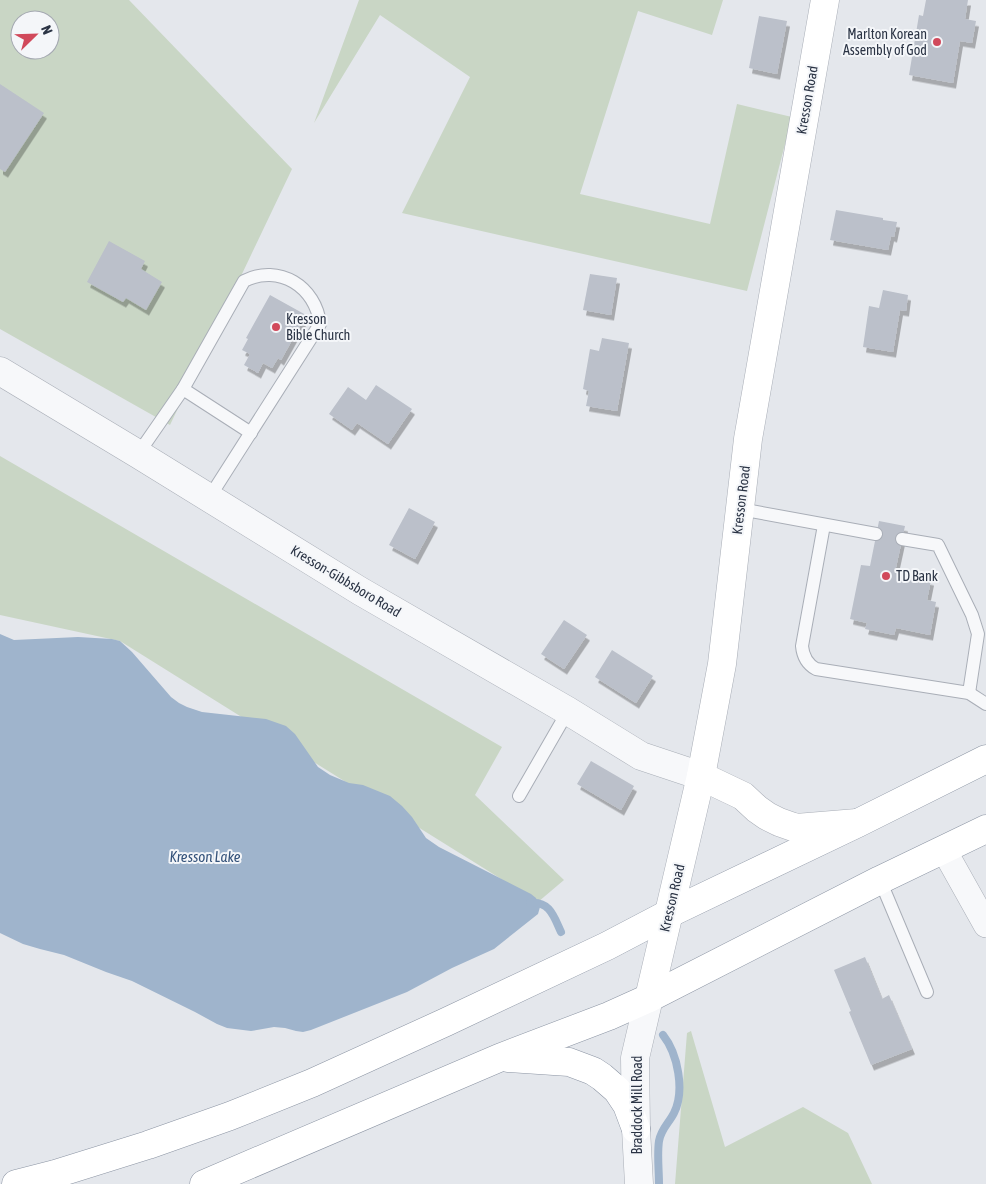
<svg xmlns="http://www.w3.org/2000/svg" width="986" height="1184" font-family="'Asap Condensed',sans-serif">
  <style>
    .green { fill: #c9d6c5; fill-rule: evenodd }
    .water { fill: #9fb4cc }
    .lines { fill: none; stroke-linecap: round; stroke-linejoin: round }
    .stream { stroke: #9fb4cc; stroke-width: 8 }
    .building { fill: #bbc0ca; filter: url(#shadow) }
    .service-casing { stroke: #a9aeb7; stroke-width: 14 }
    .minor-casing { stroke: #a9aeb7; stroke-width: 26 }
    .tertiary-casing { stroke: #a9aeb7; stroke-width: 29 }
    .secondary-casing { stroke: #a9aeb7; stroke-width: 29 }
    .trunk-casing { stroke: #8b94a3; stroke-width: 29 }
    .service { stroke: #f7f8fa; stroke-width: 12 }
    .minor { stroke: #f7f8fa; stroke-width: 25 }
    .tertiary { stroke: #f7f8fa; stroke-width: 28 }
    .secondary { stroke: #fff; stroke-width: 28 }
    .trunk { stroke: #fff; stroke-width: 28 }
    .poi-dot { fill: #d1495b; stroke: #f4f6f9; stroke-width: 2 }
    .labels { text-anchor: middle; stroke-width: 4; stroke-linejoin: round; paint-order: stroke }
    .poi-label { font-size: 14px; fill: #2b3445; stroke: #f4f6f9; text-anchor: start }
    .street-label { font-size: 14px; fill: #2b3445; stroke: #f4f6f9 }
    .water-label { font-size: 15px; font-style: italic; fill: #34527a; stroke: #f4f6f9 }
  </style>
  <defs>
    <filter id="shadow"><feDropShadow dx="3" dy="5.5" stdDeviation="0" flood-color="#0004"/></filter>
  </defs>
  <rect width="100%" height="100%" fill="#e4e7ec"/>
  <!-- green -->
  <g class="green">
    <path d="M0,0H129L292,169L170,425L0,329ZM20,20H50V50H20Z"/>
    <path d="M359,0H723L712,35L638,11L580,194L710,224L737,104L792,117L747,291L402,213L470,77L380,15L314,123Z"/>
    <path d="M0,456L502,747L475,795L564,880L538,902L120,641L0,615Z"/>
    <path d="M691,1031L725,1147L803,1107L848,1133L872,1184H675L687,1033Z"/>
  </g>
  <!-- water -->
  <path class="water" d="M0,634L14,640L78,637L112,639L120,641L132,652L171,697L179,703L187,707L202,712L266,719L286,726L295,734L318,767L330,775L349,783L363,785L390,796L402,806L412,817L426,838L439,847L531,894L536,898L540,907L538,914L494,949L452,968L407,992L311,1030L303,1032L296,1031L285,1028L274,1027L251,1031L227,1028L217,1024L195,1012L132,981L106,972L64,955L40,949L23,944L0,933Z"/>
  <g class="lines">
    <!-- stream -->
    <g class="stream">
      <path d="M530,903C550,901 554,917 561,932"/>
      <path d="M659,1184C659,1170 657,1155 659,1141C661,1129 669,1123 674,1113C685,1091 678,1054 663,1035"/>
    </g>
  </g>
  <!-- building -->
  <g class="building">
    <path d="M926,0H968L965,19L976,21L972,43L960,41L953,83L909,75L919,15L923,16Z"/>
    <path d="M759,16L787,21L777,74L749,68Z"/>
    <path d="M0,84L44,113L5,172L0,169Z"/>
    <path d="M836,210L883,218V220L897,222L894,237L891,236L888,250L830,240Z"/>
    <path d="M109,241L145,261L141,269L162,282L146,310L126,298L123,302L87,282Z"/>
    <path d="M590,274L617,278L611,315L583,310Z"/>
    <path d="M883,290L908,295L906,311L900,310L893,352L863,347L869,306L879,308Z"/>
    <path d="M270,295L306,315L281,360L278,358L272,368L263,363L258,373L244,365L250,354L242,350L248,339L246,338Z"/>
    <path d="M602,338L629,343L617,411L586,406L589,391L583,389L590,349L599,351Z"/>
    <path d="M376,385L412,409L388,444L357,423L352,430L329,414L348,387L366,400Z"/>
    <path d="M409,508L435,522L415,559L389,545Z"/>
    <path d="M879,521L905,526L895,572L931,580L927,600L936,602L930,635L896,628L894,635L865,629L867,623L850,619L861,565L870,566Z"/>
    <path d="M564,620L587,635L564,669L541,654Z"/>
    <path d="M612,650L653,676L636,703L595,677Z"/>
    <path d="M591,761L634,786L621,810L577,784Z"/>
    <path d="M865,957L882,999L889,995L912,1049L871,1065L849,1012L851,1011L834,970Z"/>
  </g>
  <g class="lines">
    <defs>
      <g id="service">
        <path d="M183,389L251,433"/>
        <path d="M138,454L183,389L244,281C279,263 316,287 320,324L209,498"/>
        <path d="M740,509L876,534"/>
        <path d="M824,525L802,646C803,657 807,664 816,669L969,693L986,704"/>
        <path d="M902,539L938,545L972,615L978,634L969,693"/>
        <path d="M519,796L568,711"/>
        <path d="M880,880L927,992"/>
      </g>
      <path id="minor" d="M944,850L986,925"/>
      <g id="tertiary">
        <path d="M0,371L138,454L360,591L568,711L641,756L701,776"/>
        <path d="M639,1184L636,1129L635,1058L649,998"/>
      </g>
      <g id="secondary">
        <path d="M701,776L743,796L757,809L767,816L779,822L796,828L857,823"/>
        <path d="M649,998L701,776L722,664L748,439L825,0"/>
      </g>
      <g id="trunk">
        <path d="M508,1058L569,1062L593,1071L602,1077L617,1090L627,1105L636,1129"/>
        <path d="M16,1184L55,1174L148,1145L230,1116L312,1083L446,1022L607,946L668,914L858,823L986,759"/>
        <path d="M204,1184L499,1058L609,1016L649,998L880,880L986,829"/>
      </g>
    </defs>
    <!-- service casing -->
    <use href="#service" class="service-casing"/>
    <!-- minor casing -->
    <use href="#minor" class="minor-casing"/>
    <!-- tertiary casing -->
    <use href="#tertiary" class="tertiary-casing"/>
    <!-- secondary casing -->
    <use href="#secondary" class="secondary-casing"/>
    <!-- trunk casing -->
    <use href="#trunk" class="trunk-casing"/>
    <!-- service -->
    <use href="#service" class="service"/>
    <!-- minor -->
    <use href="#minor" class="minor"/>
    <!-- tertiary -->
    <use href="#tertiary" class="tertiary"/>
    <!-- secondary -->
    <use href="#secondary" class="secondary"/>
    <!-- trunk -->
    <use href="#trunk" class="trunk"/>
  </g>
  <!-- markers -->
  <g class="poi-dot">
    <circle cx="937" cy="42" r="5"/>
    <circle cx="276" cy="327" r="5"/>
    <circle cx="886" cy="576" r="5"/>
  </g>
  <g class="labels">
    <!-- poi labels -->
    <g class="poi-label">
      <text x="927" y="39" text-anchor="end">Marlton Korean<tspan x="927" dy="16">Assembly of God</tspan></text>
      <text x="286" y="324">Kresson<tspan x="286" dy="16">Bible Church</tspan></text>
      <text x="896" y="581">TD Bank</text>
    </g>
    <!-- street labels -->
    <g class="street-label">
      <text transform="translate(807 100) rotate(-80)" y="5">Kresson Road</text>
      <text transform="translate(741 500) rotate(-83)" y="5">Kresson Road</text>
      <text transform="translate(346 581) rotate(31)" y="5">Kresson-Gibbsboro Road</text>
      <text transform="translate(672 898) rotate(-77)" y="5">Kresson Road</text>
      <text transform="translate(637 1105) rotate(-90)" y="5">Braddock Mill Road</text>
    </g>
    <!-- water labels -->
    <g class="water-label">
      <text x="205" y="862">Kresson Lake</text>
    </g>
  </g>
  <!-- north arrow -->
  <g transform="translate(35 35) rotate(67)"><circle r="24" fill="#f4f6f9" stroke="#a4a8b1"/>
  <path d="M0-4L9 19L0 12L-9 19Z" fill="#d1495b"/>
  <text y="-8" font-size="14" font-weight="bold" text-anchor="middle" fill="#2b3445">N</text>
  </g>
</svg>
